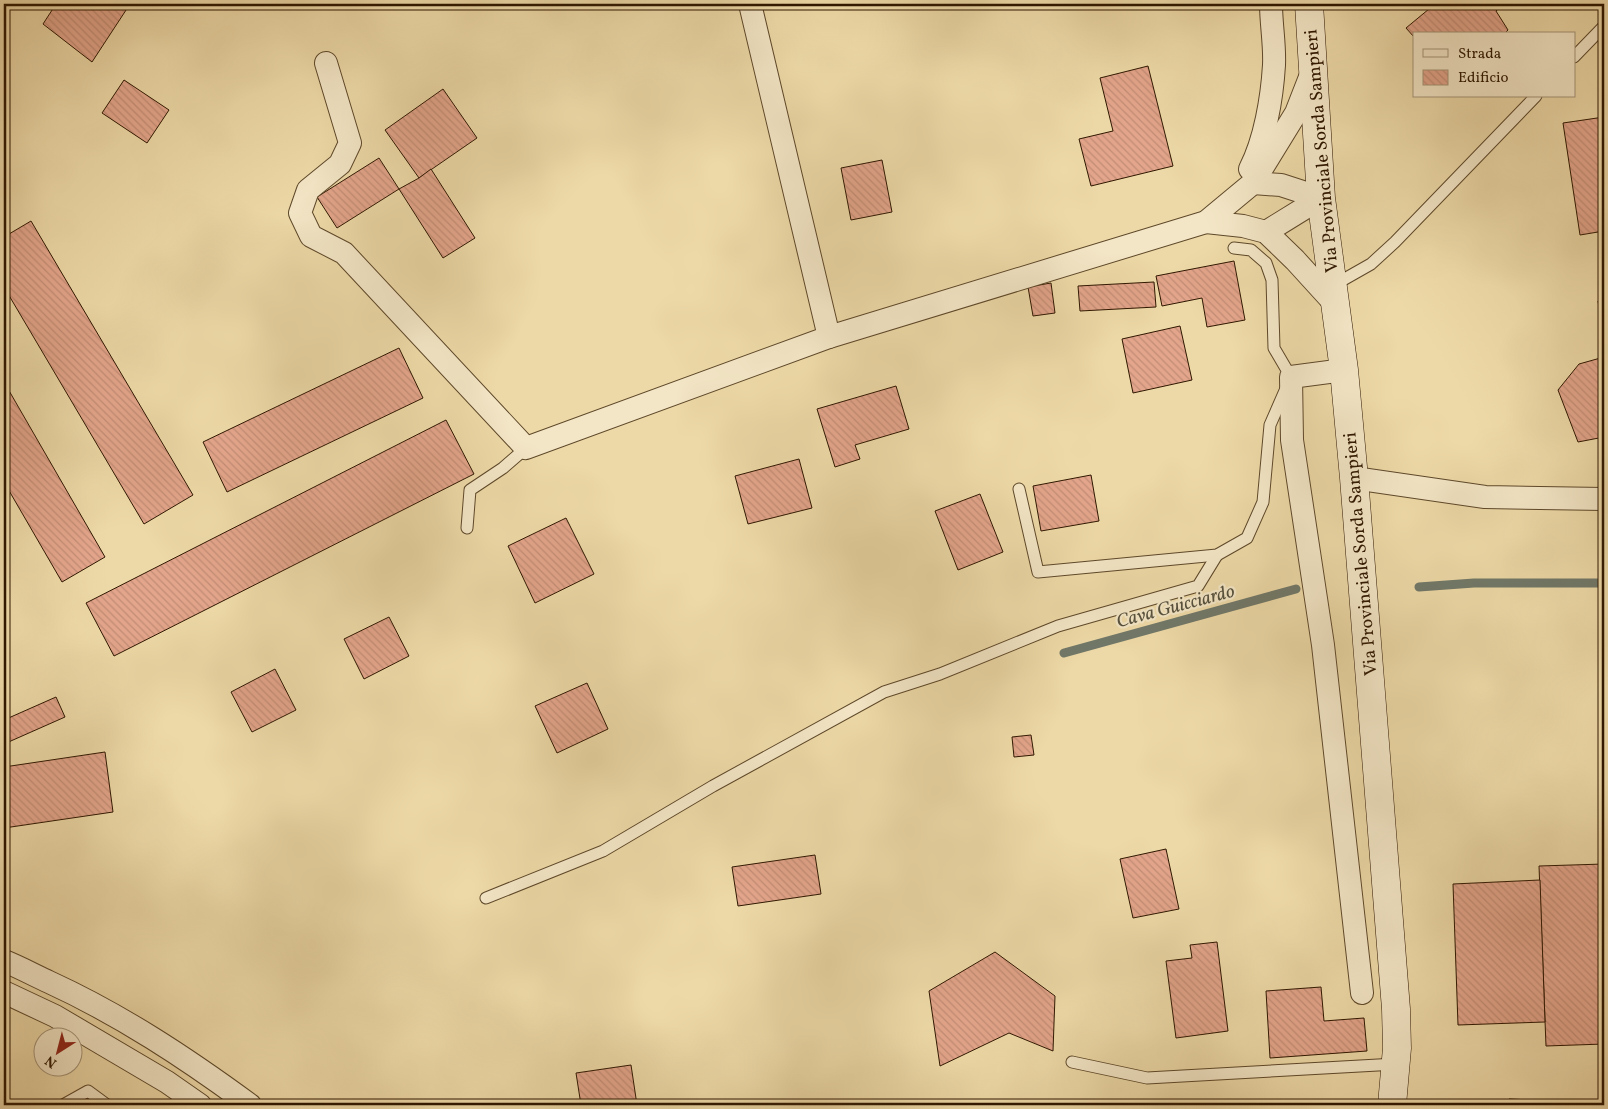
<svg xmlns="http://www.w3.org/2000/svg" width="1608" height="1109" font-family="Vollkorn,serif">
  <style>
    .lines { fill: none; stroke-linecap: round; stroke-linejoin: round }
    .stream { stroke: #707869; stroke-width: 9 }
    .building { fill: url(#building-back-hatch); stroke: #2f1700 }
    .lane-casing { stroke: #5e482a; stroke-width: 13 }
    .street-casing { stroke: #5e482a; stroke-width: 24 }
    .secondary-casing { stroke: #2f1700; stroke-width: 29 }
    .lane { stroke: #f3e6c6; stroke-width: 11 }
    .street { stroke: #f3e6c6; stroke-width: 22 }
    .secondary { stroke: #f3e6c6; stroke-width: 28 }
    .labels { text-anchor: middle; stroke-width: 4.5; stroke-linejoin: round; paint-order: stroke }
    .street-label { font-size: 18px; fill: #2f1700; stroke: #f3e6c6 }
    .water-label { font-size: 19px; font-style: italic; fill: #55503d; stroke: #f3e6c6 }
  </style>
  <defs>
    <pattern id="building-back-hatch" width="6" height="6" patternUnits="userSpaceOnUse" patternTransform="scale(1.25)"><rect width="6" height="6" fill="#e3a58b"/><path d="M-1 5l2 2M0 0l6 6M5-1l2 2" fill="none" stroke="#c38d76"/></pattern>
  </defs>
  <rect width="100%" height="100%" fill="#edd9a7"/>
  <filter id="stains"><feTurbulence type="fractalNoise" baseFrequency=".004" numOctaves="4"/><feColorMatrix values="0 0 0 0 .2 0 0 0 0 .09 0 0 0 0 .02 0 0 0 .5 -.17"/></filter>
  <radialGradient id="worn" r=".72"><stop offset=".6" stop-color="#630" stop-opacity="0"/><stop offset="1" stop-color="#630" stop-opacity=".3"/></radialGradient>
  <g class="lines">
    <!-- stream -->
    <g class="stream">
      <path d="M1419,587L1474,583H1604"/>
      <path d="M1064,653L1296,589"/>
    </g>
  </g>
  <!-- building -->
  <g class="building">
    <path d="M56,4H130L92,62L43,24Z"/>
    <path d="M1435,4H1504L1496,11L1508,30L1504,34H1414V37L1406,28Z"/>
    <path d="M1148,66L1173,166L1091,186L1079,139L1113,131L1100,78Z"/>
    <path d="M124,80L169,110L147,143L102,113Z"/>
    <path d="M443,89L477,138L419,178L385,130Z"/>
    <path d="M1604,117V231L1580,235L1563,123Z"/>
    <path d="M379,158L399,189L337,228L317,197Z"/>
    <path d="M882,160L892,212L851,220L841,168Z"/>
    <path d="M431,169L475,238L443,258L399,189L419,178Z"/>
    <path d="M31,221L193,495L144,524L4,287V237Z"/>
    <path d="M1234,261L1245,320L1207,327L1202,298L1162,306L1156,276Z"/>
    <path d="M1154,282L1156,307L1080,311L1078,286Z"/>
    <path d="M1051,283L1055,313L1033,316L1028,287Z"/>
    <path d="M1604,299V337L1598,301Z"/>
    <path d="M1180,326L1192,380L1133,393L1122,339Z"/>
    <path d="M399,348L423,398L227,492L203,442Z"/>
    <path d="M1604,357V437L1578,442L1558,390L1579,364Z"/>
    <path d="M4,382L105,557L62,582L4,482Z"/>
    <path d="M896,386L909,429L855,445L860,459L835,467L817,409Z"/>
    <path d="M446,420L474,474L114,656L86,603Z"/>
    <path d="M799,459L812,508L748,524L735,476Z"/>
    <path d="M1091,475L1099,521L1041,531L1033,486Z"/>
    <path d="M980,494L1003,552L958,570L935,511Z"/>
    <path d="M566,518L594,574L535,603L508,546Z"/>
    <path d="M389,617L409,656L364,679L344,639Z"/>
    <path d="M275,669L296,710L252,732L231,692Z"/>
    <path d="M587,683L608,729L557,753L535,706Z"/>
    <path d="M56,697L65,717L4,744V720Z"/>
    <path d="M1031,735L1034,755L1014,757L1012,737Z"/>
    <path d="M105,752L113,812L4,828V767Z"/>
    <path d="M1166,849L1179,909L1133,918L1120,859Z"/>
    <path d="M815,855L821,894L738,906L732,867Z"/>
    <path d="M1604,864V1044L1546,1046L1539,866Z"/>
    <path d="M1540,880L1545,1022L1458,1025L1453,884Z"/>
    <path d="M1217,942L1228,1031L1176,1038L1166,961L1192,958L1190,945Z"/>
    <path d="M995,952L1055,996L1053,1051L1009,1033L940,1066L929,991Z"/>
    <path d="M1321,987L1324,1021L1364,1018L1367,1051L1270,1058L1266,991Z"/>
    <path d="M631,1065L637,1105H581L576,1073Z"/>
    <path d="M1509,1099L1600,1103L1599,1105H1509Z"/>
  </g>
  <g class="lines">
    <defs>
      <g id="lane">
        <path d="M1574,57L1604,26"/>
        <path d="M1334,285L1371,264L1395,242L1536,96"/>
        <path d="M1019,489L1038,572L1217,555L1247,538L1263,502L1270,425L1291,377L1274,348L1272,280L1266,263L1251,250L1234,248"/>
        <path d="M467,528L470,490L503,468L526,448"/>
        <path d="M486,898L603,851L713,786L884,692L940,674L1058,626L1198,586L1217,555"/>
        <path d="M1072,1062L1147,1078L1396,1064"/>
        <path d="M63,1105L88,1091L107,1105"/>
      </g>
      <g id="street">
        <path d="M750,4L829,337"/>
        <path d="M326,63L350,143L340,164L308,190L300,213L311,236L344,253L526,448L829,337L1206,222L1253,183L1296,113L1312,72"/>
        <path d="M1250,169C1265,140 1272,98 1274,65C1275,45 1271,24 1271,4"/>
        <path d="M1253,183L1281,185L1321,198"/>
        <path d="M1206,222L1243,226L1266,232L1295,260L1336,305"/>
        <path d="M1266,232L1321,198"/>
        <path d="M1344,370L1291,377L1292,440L1323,645L1362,993"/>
        <path d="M1354,478L1485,497L1604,499"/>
        <path d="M4,961C19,967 34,975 49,982C121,1015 186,1058 250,1105"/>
        <path d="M4,992L55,1016L167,1082L200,1105"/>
      </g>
      <path id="secondary" d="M1309,4L1321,198L1344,370L1354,478L1396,1009L1397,1048L1392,1105"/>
    </defs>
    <!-- lane casing -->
    <use href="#lane" class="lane-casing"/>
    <!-- street casing -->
    <use href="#street" class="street-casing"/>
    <!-- secondary casing -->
    <use href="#secondary" class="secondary-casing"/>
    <!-- lane -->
    <use href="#lane" class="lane"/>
    <!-- street -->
    <use href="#street" class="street"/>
    <!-- secondary -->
    <use href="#secondary" class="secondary"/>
  </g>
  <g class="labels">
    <!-- street labels -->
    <g class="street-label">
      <text transform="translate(1321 151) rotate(-95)" y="6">Via Provinciale Sorda Sampieri</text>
      <text transform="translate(1360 554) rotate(-95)" y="6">Via Provinciale Sorda Sampieri</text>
    </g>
    <!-- water labels -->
    <g class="water-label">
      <text transform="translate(1175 605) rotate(-15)" y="7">Cava Guicciardo</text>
    </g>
  </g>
  <!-- margin -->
  <rect width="1608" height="1109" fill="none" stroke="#edd9a7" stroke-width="20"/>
  <rect x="5" y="5" width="1598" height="1099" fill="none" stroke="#2f1700" stroke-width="2.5"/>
  <rect x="10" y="10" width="1588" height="1089" fill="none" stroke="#2f1700"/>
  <!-- legend -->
  <rect x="1413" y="32" width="162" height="65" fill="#f3e6c6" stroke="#a59377"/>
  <rect x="1423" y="49" width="25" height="8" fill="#f3e6c6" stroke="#a59377"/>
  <text x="1458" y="58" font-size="15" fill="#2f1700">Strada</text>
  <rect x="1423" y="70" width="25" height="15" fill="url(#building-back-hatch)" stroke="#a59377"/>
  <text x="1458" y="82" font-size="15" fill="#2f1700">Edificio</text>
  <!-- north arrow -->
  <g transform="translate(58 1052) rotate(216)"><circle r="24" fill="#f3e6c6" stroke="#a59377"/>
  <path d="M0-4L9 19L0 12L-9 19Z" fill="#8f2418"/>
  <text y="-8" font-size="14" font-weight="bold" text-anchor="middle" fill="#2f1700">N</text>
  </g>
  <rect width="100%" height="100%" filter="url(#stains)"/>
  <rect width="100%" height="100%" fill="url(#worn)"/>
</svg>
